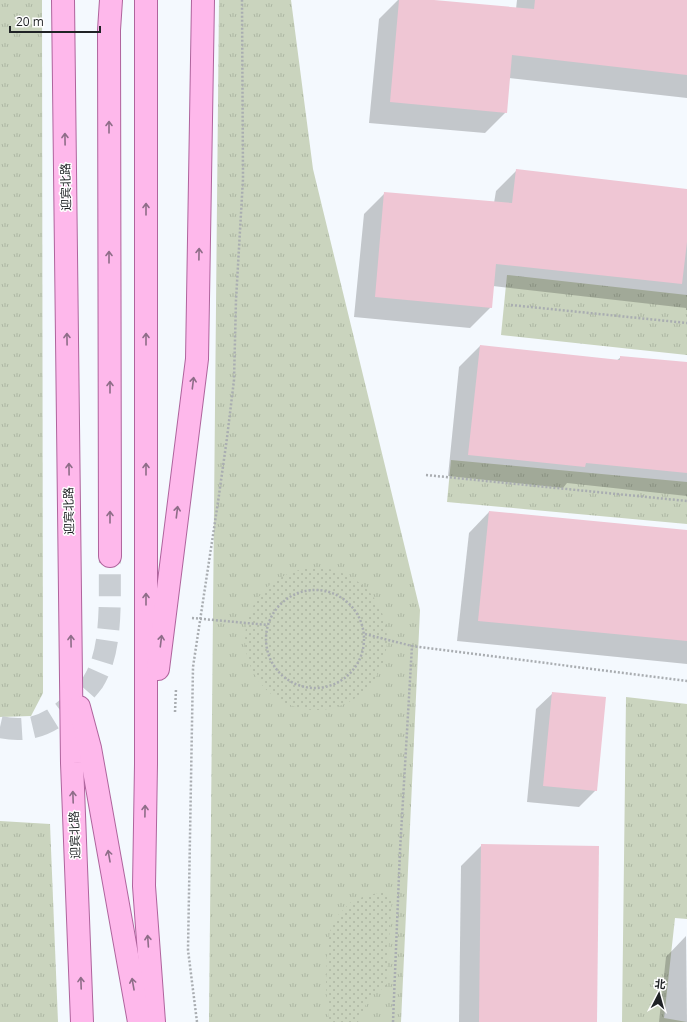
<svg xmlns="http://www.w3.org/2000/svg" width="687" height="1022" font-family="'Open Sans','Noto Sans SC',sans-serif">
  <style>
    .grass { fill: url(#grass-tufts) }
    .park { fill: url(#park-dots) }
    .shadow { fill: #0003 }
    .building { fill: #efc6d4 }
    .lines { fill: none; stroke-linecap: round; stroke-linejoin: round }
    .major-tunnel { stroke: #c9ced3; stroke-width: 22; stroke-dasharray: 22 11; stroke-linecap: butt }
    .major-casing { stroke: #af649d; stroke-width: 24 }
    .path { stroke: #a9adb1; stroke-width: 2.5; stroke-dasharray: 2 2; stroke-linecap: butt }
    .major { stroke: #feb8eb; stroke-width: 22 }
    .oneway { stroke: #8e6d88 }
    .labels { text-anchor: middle; stroke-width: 3; stroke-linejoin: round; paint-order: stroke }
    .street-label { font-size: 12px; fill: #1f2225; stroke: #fff }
  </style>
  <defs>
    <pattern id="grass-tufts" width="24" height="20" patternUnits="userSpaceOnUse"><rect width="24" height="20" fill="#cad4be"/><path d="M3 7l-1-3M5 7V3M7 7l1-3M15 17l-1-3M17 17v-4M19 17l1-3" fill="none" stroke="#adb6a3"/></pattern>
    <pattern id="park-dots" width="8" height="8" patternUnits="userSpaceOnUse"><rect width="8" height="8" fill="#cad4be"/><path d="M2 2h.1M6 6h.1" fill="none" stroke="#adb6a3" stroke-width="1.8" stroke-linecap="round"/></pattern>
  </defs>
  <rect width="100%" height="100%" fill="#f4f9fe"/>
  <!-- grass -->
  <g class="grass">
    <path d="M0,0H42L43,693L31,716L0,717Z"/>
    <path d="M219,0H291L313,169L420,610L401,1022H209Z"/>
    <path d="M507,275L687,295V355L501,335Z"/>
    <path d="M451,460L687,482V524L447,502Z"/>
    <path d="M626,697L687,704V919L675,918L664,1018L687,1022H622Z"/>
    <path d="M0,821L50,824L58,1022H0Z"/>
  </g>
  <!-- park -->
  <g class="park">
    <circle cx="316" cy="639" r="71"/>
    <path d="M382,892L392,896L386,988C367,992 366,1007 358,1022H329L326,986L327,952L330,931L339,914L351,902L365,896Z"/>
  </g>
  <!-- shadow -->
  <g class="shadow">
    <path d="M398,0H423L516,9L517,0H687V98L509,78L506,112L485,133L369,123L379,19Z"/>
    <path d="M517,170L687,190V310H686V308L493,286L491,307L470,328L354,317L364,214L385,193L494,203L496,191Z"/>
    <path d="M480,346L616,361L621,357L687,363V496L567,483L563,488L448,476L459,367Z"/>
    <path d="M489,512L687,531V664L457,641L469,533Z"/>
    <path d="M553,693L596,790L579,807L527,802L536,709Z"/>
    <path d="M482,845L596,1022H459L461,866Z"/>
    <path d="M686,936L687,1022H659L666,957Z"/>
  </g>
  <!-- building -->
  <g class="building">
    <path d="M399,0H434L534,9L535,0H687V75L512,55L507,113L390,102Z"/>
    <path d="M516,169L687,189V242L682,284L496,264L492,308L375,297L384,192L512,203Z"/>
    <path d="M480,345L620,360V356L687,362V473L586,463L585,467L468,455Z"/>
    <path d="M489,511L687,530V641L478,621Z"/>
    <path d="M552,692L606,697L597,791L543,786Z"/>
    <path d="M481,844L599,846L597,1022H479Z"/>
  </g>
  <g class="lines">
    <!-- major-tunnel -->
    <path class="major-tunnel" d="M0,727C22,732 42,728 60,714C72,705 84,694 93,682C114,649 109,594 110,556"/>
    <defs>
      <g id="major">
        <path d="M63,0L72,763L82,1022"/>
        <path d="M146,0V764L144,886L154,1022"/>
        <path d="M110,556L109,30L111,0"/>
        <path d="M158,669L197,359L203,0"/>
        <path d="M79,707L90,748L139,1022"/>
      </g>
    </defs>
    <!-- major casing -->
    <use href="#major" class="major-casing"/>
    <!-- path -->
    <g class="path">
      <path d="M511,305L687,323"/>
      <path d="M426,475L687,501"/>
      <circle cx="315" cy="639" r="49"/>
      <path d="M192,618L268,625"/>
      <path d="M365,634L412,646"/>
      <path d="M175,712L176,689"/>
      <path d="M197,1022L188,950L193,667L218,502L227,438L234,380L236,300L243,179L242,0"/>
      <path d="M393,1022L400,851L412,646L687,681"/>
    </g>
    <!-- major -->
    <use href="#major" class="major"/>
  </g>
  <!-- one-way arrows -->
  <defs><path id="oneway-shaft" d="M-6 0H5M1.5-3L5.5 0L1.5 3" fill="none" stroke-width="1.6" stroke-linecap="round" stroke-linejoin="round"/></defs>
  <g class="oneway">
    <use href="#oneway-shaft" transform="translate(109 127) rotate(-90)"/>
    <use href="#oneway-shaft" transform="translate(65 139) rotate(-91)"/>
    <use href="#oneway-shaft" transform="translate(146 209) rotate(-90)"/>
    <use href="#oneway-shaft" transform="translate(199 254) rotate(-89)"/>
    <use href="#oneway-shaft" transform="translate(109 257) rotate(-90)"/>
    <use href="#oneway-shaft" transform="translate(67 339) rotate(-91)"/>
    <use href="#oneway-shaft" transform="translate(146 339) rotate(-90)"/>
    <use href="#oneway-shaft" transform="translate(193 383) rotate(-83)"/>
    <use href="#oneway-shaft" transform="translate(110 387) rotate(-90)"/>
    <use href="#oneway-shaft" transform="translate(69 469) rotate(-91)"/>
    <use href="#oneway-shaft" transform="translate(146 469) rotate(-90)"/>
    <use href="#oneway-shaft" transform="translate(177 512) rotate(-83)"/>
    <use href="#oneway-shaft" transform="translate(110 517) rotate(-90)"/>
    <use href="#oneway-shaft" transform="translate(146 599) rotate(-90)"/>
    <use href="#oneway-shaft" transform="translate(71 641) rotate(-91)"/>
    <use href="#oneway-shaft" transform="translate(161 641) rotate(-83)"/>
    <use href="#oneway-shaft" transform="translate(73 797) rotate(-92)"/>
    <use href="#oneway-shaft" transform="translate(145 811) rotate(-89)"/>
    <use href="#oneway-shaft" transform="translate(109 856) rotate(-100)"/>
    <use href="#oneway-shaft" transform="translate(148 941) rotate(-94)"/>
    <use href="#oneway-shaft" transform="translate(81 983) rotate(-92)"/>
    <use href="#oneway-shaft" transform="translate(133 984) rotate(-100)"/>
  </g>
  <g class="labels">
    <!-- street labels -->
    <g class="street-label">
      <text transform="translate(66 187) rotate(-91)" y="4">迎宾北路</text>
      <text transform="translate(69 511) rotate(-91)" y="4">迎宾北路</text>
      <text transform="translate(75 835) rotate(-92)" y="4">迎宾北路</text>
    </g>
  </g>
  <!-- north arrow -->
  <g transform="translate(659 994) rotate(6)" stroke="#ffffff" stroke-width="3" paint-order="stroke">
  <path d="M0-3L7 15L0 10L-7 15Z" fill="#1f2225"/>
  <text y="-6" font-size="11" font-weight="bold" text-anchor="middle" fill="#1f2225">北</text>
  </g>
  <!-- scale -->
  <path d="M10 26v6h90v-6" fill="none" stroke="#1f2225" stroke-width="2"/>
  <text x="16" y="26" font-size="12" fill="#1f2225" stroke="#ffffff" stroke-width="3" paint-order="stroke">20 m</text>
</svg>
